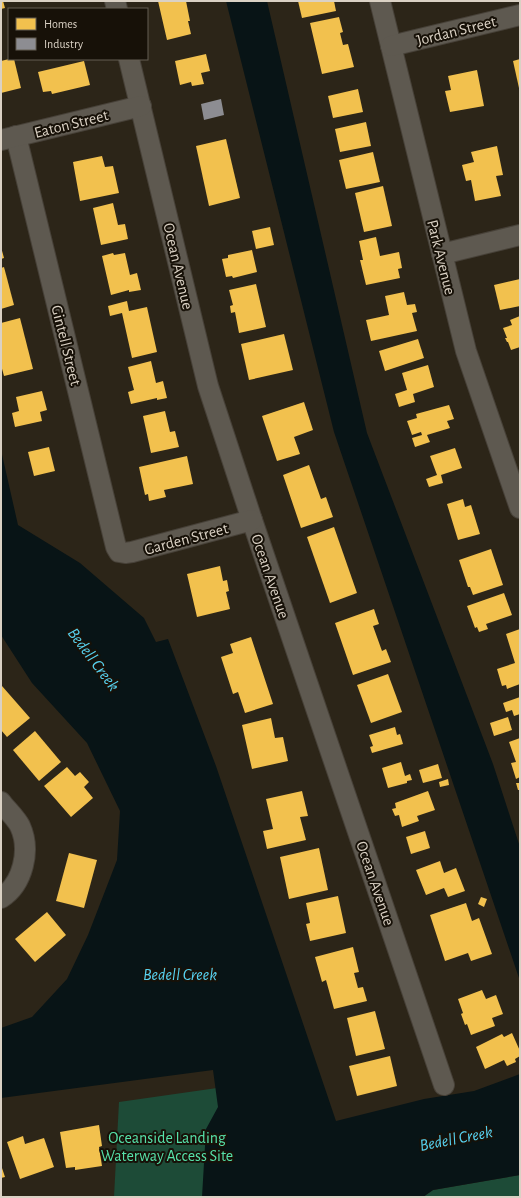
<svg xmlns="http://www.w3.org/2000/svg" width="521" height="1198" font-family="'Alegreya Sans',sans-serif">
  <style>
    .green { fill: #1d4b37 }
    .water { fill: #081416 }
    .homes { fill: #f2c14e }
    .industry { fill: #8d8d92 }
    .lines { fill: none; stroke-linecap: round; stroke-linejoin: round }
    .minor-casing { stroke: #474138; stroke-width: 22 }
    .minor { stroke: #5e5950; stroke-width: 20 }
    .labels { text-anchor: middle; stroke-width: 4; stroke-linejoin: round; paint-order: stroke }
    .street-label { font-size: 16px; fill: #dad1c4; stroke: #171108 }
    .park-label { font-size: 16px; fill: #56e1a9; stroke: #171108 }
    .water-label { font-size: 17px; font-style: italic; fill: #57d2f0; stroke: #171108 }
  </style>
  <rect width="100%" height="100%" fill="#2c2518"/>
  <!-- green -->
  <g class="green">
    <path d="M224,1087L232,1120L202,1197H114L119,1102Z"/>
    <path d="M520,1175V1197H423L433,1190Z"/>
  </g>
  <!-- water -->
  <g class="water">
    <path d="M226,1H267L367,433L493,764L520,847V981L334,432Z"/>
    <path d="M1,450L18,525L80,563L144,618L156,642L168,639L216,766L336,1121L424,1099L474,1091L520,1074V1175L433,1190L423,1197H202L206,1129L218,1107L213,1070L1,1098V1028L32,1017L67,979L88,935L117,860L120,811L87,743L32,683L1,635Z"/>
  </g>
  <!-- homes -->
  <g class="homes">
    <path d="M1,1H3L5,8L1,9Z"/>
    <path d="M158,1H186L190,21H188L191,34L167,40Z"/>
    <path d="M298,1H334L336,11L302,18Z"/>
    <path d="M339,17L343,32L340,33L343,45L348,44L354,67L322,74L310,23Z"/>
    <path d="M206,54L210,71L201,73L204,84L192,86L191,82L180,85L175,61Z"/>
    <path d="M9,59H14L21,88L1,93V61Z"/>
    <path d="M520,59V88H519L513,61Z"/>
    <path d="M84,61L90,85L52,94L51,91L43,92L38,72Z"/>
    <path d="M477,70L484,106L450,112L445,91L451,90L448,76Z"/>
    <path d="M358,89L363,112L333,118L328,96Z"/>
    <path d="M366,122L371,146L340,152L335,129Z"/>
    <path d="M226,139L240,198L209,206L196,146Z"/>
    <path d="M497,146L503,175L496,176L501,196L475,201L471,180L466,181L462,165L474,162L471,152Z"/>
    <path d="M373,152L380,182L346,189L339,160Z"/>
    <path d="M102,156L105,167L113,166L119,193L80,201L73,162Z"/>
    <path d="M383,186L392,226L364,232L355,193Z"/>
    <path d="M113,203L118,225L125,224L128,239L101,245L93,208Z"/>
    <path d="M270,227L274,245L256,249L252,231Z"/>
    <path d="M376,237L380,256L399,252L402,268L398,269L400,278L366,285L360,260H363L359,241Z"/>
    <path d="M1,247L4,258L1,259Z"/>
    <path d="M252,250L257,272L233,278L232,276L226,277L222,259L228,258V255Z"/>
    <path d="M113,253L114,255L125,253L130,275L137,273L141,290L129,292V290L111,295L102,256Z"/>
    <path d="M4,267L14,305L1,309V268Z"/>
    <path d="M520,279V306L500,310L494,285Z"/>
    <path d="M256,284L266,327L239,333L235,312L231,313L230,306L233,305L229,290Z"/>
    <path d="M404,292L407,305L415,304L417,312L412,313L417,331L371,341L366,320L389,315L385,296Z"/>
    <path d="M127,301L129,311L147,307L157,352L132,358L122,313L110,316L108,306Z"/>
    <path d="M520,316V347L511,350L508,342H507L505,338H507L503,328L512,325L510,320Z"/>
    <path d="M20,318L33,369L4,376L1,365V323Z"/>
    <path d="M284,334L293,370L249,380L241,344Z"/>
    <path d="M418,339L424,358L385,371L379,351Z"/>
    <path d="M151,361L156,383L163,381L167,398L157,400V398L131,404L128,392L134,390L128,367Z"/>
    <path d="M428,365L434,387L413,394L415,402L399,407L395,394L407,390L402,373Z"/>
    <path d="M42,391L47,410L40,412L42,421L15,427L12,413L19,411L16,397Z"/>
    <path d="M304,402L313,430L294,437L300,454L277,461L262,416Z"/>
    <path d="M449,405L454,419L447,421L450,428L427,435L430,442L415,447L412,438L422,435L421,432L412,435L407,421L417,418L416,414Z"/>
    <path d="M165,411L170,432L175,431L179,447L151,453L143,416Z"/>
    <path d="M49,447L55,471L34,476L28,452Z"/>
    <path d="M455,448L462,468L441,475L443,483L429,487L426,479L437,475L430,456Z"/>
    <path d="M187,456L193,484L164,490L166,497L149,501L148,494L145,495L139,467Z"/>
    <path d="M309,465L321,499L326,497L333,517L301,528L283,475Z"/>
    <path d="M463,499L465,507L471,505L480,534L458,540L447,504Z"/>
    <path d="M334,527L357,593L330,603L307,537Z"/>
    <path d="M491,549L503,585L473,595L470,587H468L459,560Z"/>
    <path d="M220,566L223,581L227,580L229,591L226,592L230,609L197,617L187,574Z"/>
    <path d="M504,593L512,615L486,624L488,629L479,632L477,627L475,628L467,606Z"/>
    <path d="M374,609L379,624L373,626L382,651L386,649L391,662L353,675L335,623Z"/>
    <path d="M520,629V684L507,689L506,685L502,686L497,669L515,663L506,634Z"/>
    <path d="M251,637L273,704L245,713L238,692L233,694L221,657L233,653L230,644Z"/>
    <path d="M388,674L402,712L371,723L357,685Z"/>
    <path d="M2,686L30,718L7,737L1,730V687Z"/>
    <path d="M520,697V714L514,716L512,710L506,712L503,703Z"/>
    <path d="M508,717L512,730L494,736L490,723Z"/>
    <path d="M271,718L275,738L283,737L288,761L252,769L242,725Z"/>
    <path d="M395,727L397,735L400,734L403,744L372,753L370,747L373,746L369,735Z"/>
    <path d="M35,731L61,762L39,781L13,750Z"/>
    <path d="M520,738V777L516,779L511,763L516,762L509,742Z"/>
    <path d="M401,762L405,776L410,774L412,780L407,781V783L388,788L382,768Z"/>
    <path d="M438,764L442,778L423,783L419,770Z"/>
    <path d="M67,767L75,776L80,772L89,782L84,787L93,798L71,817L44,786Z"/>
    <path d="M448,779L449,785L440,787L439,782Z"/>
    <path d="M516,783H520V790H518Z"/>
    <path d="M302,791L308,816L300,817L306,840L267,849L263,831L273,829L266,799Z"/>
    <path d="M428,791L435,810L417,816L419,821L402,827L399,815L395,816L392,809L396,808L395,803Z"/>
    <path d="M425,831L430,848L411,854L406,837Z"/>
    <path d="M319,848L328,890L289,899L280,857Z"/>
    <path d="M69,853L97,860L84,908L56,901Z"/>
    <path d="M440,861L444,873L456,868L465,891L448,897L444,888L426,895L416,870Z"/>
    <path d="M338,896L346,933L310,941L306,924L310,923L306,903Z"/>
    <path d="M481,897L487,899L484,907L478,904Z"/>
    <path d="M466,903L472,921L479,918L492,954L471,961L468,953L445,961L430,915Z"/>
    <path d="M47,912L66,935L35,962L15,939Z"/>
    <path d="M353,947L359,972L354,973L358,988L363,987L367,1001L334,1009L326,980L322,982L315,957Z"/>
    <path d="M482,990L486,999L496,995L503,1014L492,1018L495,1026L471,1035L467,1024L465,1025L461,1014L463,1013L458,999Z"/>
    <path d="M375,1011L385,1049L356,1056L347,1018Z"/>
    <path d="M512,1033L520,1051V1056L515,1059L516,1062L507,1066L504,1060L485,1069L476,1047L502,1034L504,1037Z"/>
    <path d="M390,1056L397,1086L357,1096L349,1066Z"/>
    <path d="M99,1125L102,1146L99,1147L102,1166L75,1170V1167L66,1168L60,1132Z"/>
    <path d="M23,1136L25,1144L44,1138L54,1167L20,1179L7,1142Z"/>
    <path d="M1,1165L5,1177L1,1178Z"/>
  </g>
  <!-- industry -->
  <path class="industry" d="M221,99L224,115L204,120L201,104Z"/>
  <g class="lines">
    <defs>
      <g id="minor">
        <path d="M115,1L117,9"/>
        <path d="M380,1L466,351L520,508"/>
        <path d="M391,46L520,15"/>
        <path d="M129,59L208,386L252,520L444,1085"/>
        <path d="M16,136L116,547L119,552L125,553L132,552L252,520"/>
        <path d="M1,140L141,106"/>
        <path d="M442,254L520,235"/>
        <path d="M1,802C7,810 16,818 20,826C31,850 23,884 1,898"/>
      </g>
    </defs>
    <!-- minor casing -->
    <use href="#minor" class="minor-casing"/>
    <!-- minor -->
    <use href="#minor" class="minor"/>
  </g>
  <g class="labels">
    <!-- street labels -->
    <g class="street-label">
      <text transform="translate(456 30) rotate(-14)" y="6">Jordan Street</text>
      <text transform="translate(71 123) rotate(-14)" y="6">Eaton Street</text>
      <text transform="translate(442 257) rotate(76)" y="6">Park Avenue</text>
      <text transform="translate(179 266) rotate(77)" y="6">Ocean Avenue</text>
      <text transform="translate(67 345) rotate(76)" y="6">Gintell Street</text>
      <text transform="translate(186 538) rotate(-15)" y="6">Garden Street</text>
      <text transform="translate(271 576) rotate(71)" y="6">Ocean Avenue</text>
      <text transform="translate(376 883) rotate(71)" y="6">Ocean Avenue</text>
    </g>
    <!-- park labels -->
    <g class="park-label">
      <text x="167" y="1143">Oceanside Landing<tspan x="167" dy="18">Waterway Access Site</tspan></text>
    </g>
    <!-- water labels -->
    <g class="water-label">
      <text transform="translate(94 659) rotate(53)" y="6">Bedell Creek</text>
      <text x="180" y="980">Bedell Creek</text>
      <text transform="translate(456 1138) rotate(-11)" y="6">Bedell Creek</text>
    </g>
  </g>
  <!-- border -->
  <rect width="521" height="1198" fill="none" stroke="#dad1c4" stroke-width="4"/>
  <!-- legend -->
  <rect x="8" y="8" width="140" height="52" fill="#171108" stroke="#655e53"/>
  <rect x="16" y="18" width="20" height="12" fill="#f2c14e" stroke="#655e53"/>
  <text x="44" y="28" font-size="12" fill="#dad1c4">Homes</text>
  <rect x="16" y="38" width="20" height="12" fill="#8d8d92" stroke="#655e53"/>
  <text x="44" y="48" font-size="12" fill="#dad1c4">Industry</text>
</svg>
